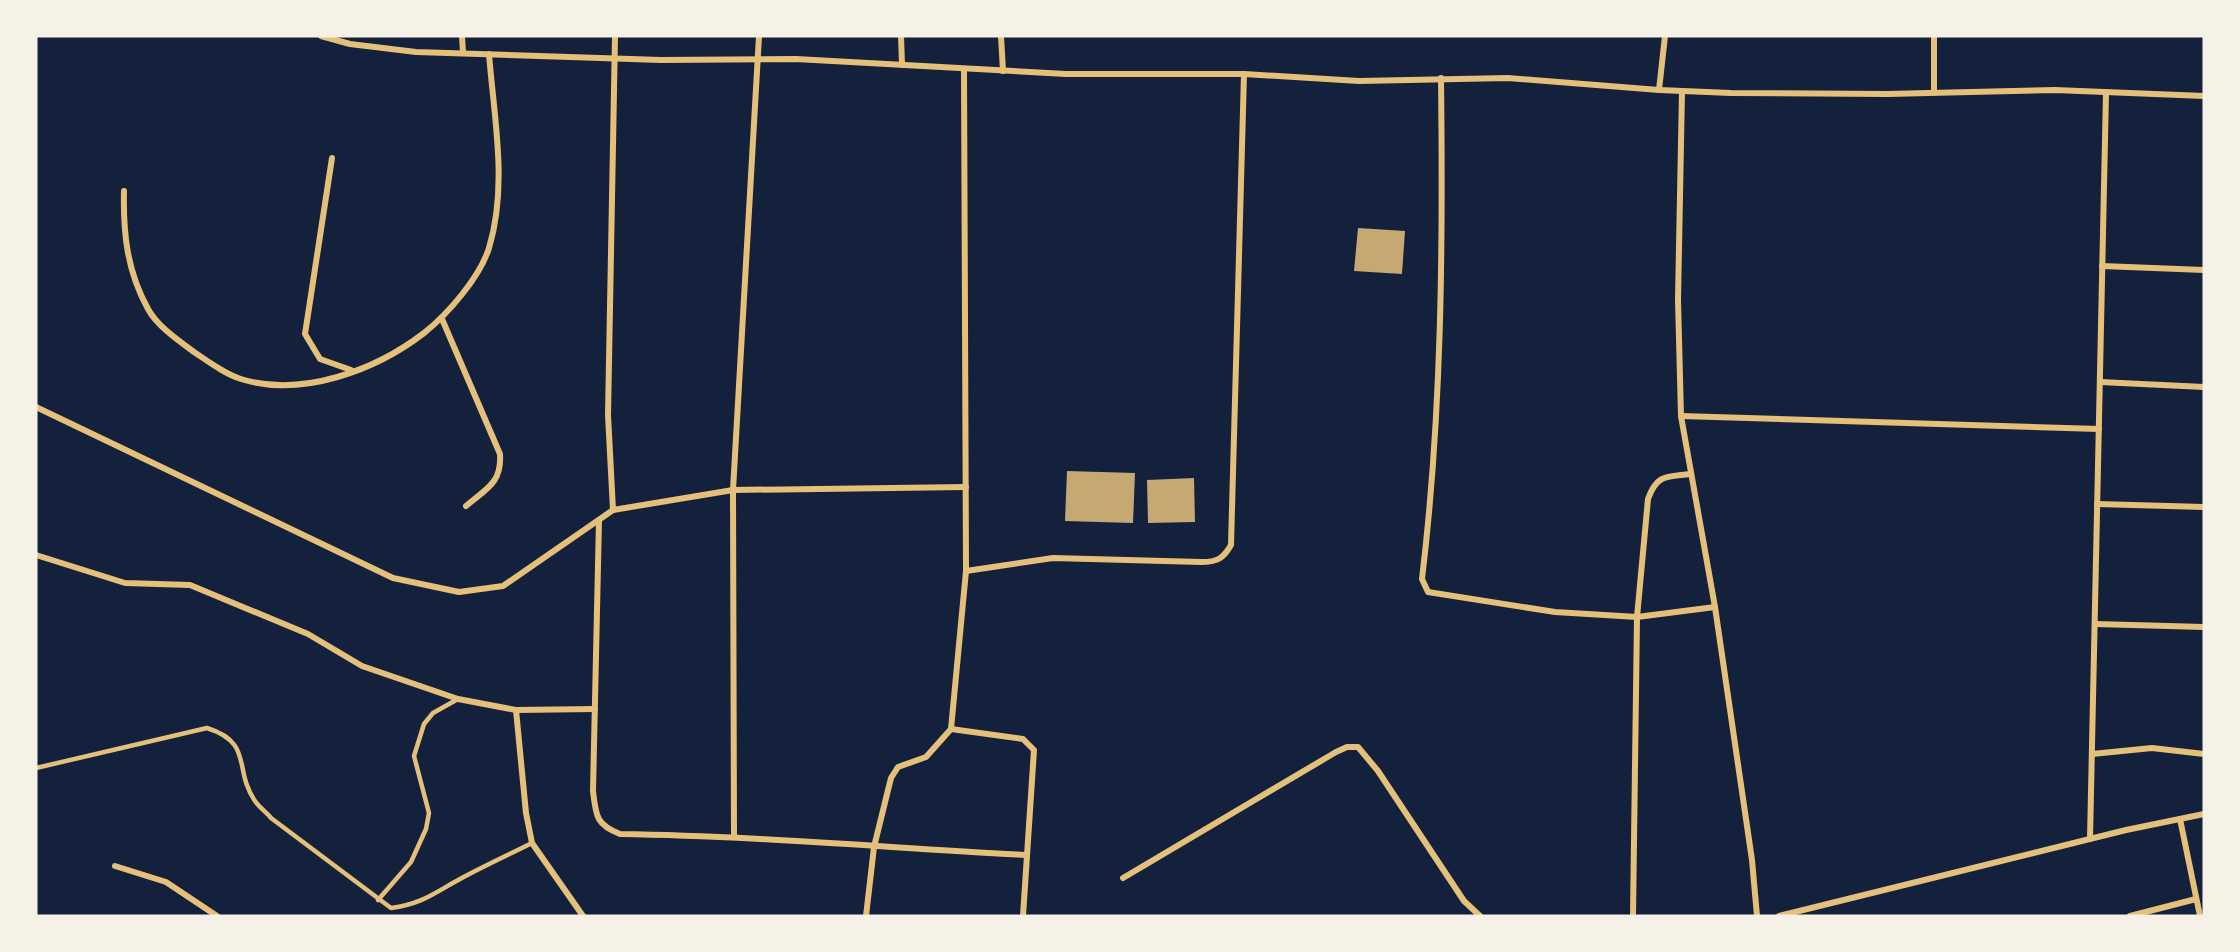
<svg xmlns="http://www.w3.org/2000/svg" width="2240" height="952" font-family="'Source Sans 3',sans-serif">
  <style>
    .building { fill: #c6a872 }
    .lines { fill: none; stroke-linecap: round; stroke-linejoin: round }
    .service { stroke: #e5c07b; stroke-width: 4.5 }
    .minor { stroke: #e5c07b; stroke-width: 6 }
  </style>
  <rect width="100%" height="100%" fill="#14213d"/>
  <!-- building -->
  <g class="building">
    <path d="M1358,228L1405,231L1402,274L1354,271Z"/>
    <path d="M1067,471L1135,473L1133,523L1065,521Z"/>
    <path d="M1194,478L1195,522L1148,523L1147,480Z"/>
  </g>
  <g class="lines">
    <!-- service -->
    <g class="service">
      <path d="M36,768L207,728C254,743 233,769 255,801C259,807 266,812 271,818L391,908C422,904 434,893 460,879C484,866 508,855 532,843"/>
      <path d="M378,900L411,862L426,829L429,813L414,756L424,724L433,713L458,699"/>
    </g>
    <!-- minor -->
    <g class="minor">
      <path d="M321,36L350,44L416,52L661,60L796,59L1066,74H1244L1359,81L1508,78L1659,90L1731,93L1887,94L2055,90L2204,96"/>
      <path d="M462,36L463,53"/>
      <path d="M901,36L902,65"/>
      <path d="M1001,36L1003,71"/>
      <path d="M1441,78C1443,245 1442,413 1422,579L1428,592L1555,612L1637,617L1715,607"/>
      <path d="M1659,90L1665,36"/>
      <path d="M1682,91L1678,300L1681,416L1715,607L1752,860L1757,916"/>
      <path d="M1934,91V36"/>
      <path d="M332,158L305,334L320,359L351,370"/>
      <path d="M124,191C123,233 127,271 148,309C157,326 179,341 194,352C209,362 225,374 241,379C302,398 376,370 424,333C448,314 480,277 489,248C508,185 494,118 489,54"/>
      <path d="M2102,266L2204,270"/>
      <path d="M442,319L500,454C502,483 486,489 466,506"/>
      <path d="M2100,382L2204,387"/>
      <path d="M36,407L393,578L459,592L503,586L613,510L733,490L966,487"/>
      <path d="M1681,416L2099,429"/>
      <path d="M2097,504L2204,507"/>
      <path d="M613,510L608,415L615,36"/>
      <path d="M599,520L593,791C596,816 596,825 620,834C756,836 891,848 1026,855"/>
      <path d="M36,555L125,583L190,585L308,634L362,666L458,699L516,710L595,709"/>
      <path d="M966,571L1053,558L1201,562C1217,562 1223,559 1231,545L1244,74"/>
      <path d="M2095,624L2204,627"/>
      <path d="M516,710L526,813L532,843L583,916"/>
      <path d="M951,729L1023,739L1034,750L1023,916"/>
      <path d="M2092,754L2152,748L2204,754"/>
      <path d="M2180,819L2200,916"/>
      <path d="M734,836L733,490L759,36"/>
      <path d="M2090,839L2106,93"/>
      <path d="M115,866L166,882L217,916"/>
      <path d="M1123,878L1336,752L1347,747H1358L1378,771L1464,901L1480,916"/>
      <path d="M866,916L874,847L891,778L898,767L926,757L951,729L966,571L964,70"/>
      <path d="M1633,916L1637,617L1648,499C1657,474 1666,477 1690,474"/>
      <path d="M1779,916L2126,830L2204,814"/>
      <path d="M2130,916L2196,899"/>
    </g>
  </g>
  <!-- border -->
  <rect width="2240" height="952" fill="none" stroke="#f6f1e7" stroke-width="75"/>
</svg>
